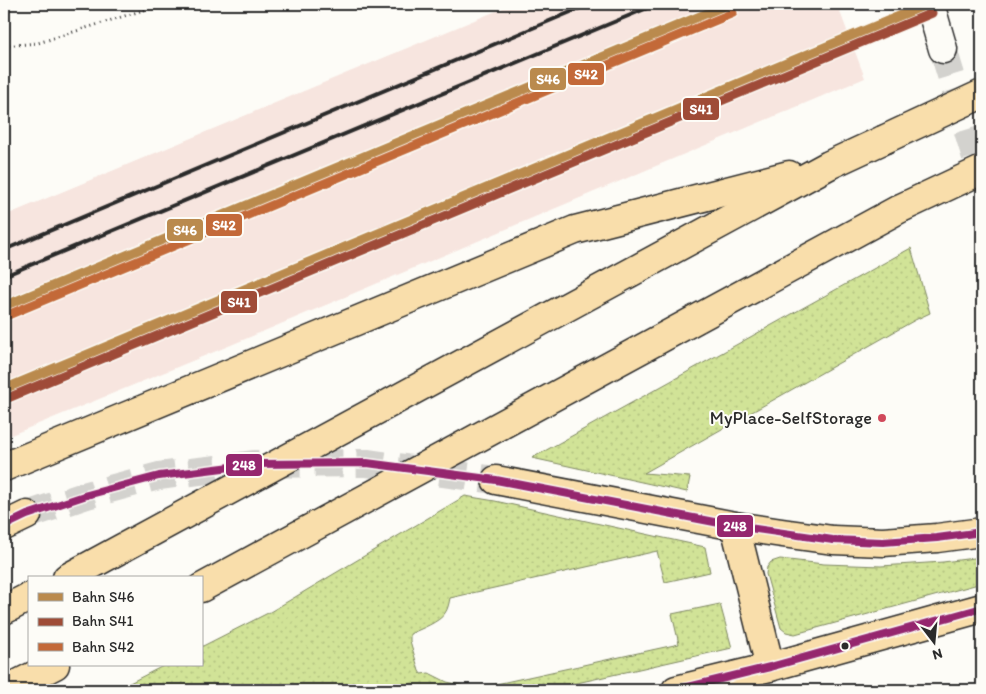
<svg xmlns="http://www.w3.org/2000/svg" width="986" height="694" font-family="Itim,sans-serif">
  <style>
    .built { fill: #f7e5df }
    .grass { fill: url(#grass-dots); stroke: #7e8761 }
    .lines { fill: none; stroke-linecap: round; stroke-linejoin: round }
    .minor-tunnel { stroke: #d3d2ce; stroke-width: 28; stroke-dasharray: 28 14; stroke-linecap: butt }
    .major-tunnel { stroke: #d3d2ce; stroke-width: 28; stroke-dasharray: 28 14; stroke-linecap: butt }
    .minor-casing { stroke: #2b2b2b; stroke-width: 31 }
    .major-casing { stroke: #2b2b2b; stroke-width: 31 }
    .highway-casing { stroke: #2b2b2b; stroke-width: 31 }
    .path { stroke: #2b2b2b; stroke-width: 3; stroke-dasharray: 1 4; stroke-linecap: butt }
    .minor { stroke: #fdfcf7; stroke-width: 28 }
    .major { stroke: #f9deab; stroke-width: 28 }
    .highway { stroke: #f9deab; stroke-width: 28 }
    .rail { stroke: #2b2b2b; stroke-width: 4 }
    .highway-bridge-casing { stroke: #2b2b2b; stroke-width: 31; stroke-linecap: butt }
    .highway-bridge { stroke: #f9deab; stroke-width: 28 }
    .bus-1-casing { stroke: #fdfcf7; stroke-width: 11 }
    .bus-1 { stroke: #95276e; stroke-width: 8 }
    .rail-1-casing { stroke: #fdfcf7; stroke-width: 12 }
    .rail-2-casing { stroke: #fdfcf7; stroke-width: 12 }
    .rail-3-casing { stroke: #fdfcf7; stroke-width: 12 }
    .rail-1 { stroke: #ba8a4d; stroke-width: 9 }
    .rail-2 { stroke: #9f4c37; stroke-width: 9 }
    .rail-3 { stroke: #c36939; stroke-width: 9 }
    .poi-dot { fill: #d1495b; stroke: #fdfcf7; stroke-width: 2 }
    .bus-dot { fill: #2b2b2b; stroke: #fdfcf7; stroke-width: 2 }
    .labels { text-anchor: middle; stroke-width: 4; stroke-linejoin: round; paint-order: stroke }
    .poi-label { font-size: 18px; fill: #2b2b2b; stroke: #fdfcf7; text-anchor: end }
    .line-badge { stroke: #fdfcf7; stroke-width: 2 }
    .badge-label { font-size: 14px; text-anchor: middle; font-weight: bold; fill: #fff }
  </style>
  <defs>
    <pattern id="grass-dots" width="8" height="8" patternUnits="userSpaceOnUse" patternTransform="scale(1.25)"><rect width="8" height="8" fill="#d1e397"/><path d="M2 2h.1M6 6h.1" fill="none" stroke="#b4c382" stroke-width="1.8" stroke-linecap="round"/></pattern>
  </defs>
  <rect width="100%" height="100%" fill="#fdfcf7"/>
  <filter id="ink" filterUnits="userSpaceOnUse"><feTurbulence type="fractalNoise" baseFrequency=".02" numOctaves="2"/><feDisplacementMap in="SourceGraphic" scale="10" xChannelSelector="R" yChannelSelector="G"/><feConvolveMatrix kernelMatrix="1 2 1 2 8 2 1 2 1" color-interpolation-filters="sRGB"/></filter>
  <g filter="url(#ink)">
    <!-- built -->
    <path class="built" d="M513,4H837L865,78L231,345L4,438V216Z"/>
    <!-- grass -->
    <g class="grass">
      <path d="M911,248L930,313L915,320L644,473L690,477L687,492L532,458Z"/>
      <path d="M465,496L495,501L705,547L710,572L665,582L657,551L450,598C449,603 448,609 445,613C440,622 420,629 410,634V641L419,671L421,674L429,673L447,682L461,685L469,690L679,644L672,614L720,604L732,648L546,690H116L165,665H201V647L270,612Z"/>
      <path d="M982,557V583L795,634L786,632L781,628L766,574L767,567L771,562L780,559L824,564L881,566L943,562Z"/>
    </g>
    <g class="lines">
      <!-- minor-tunnel -->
      <path class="minor-tunnel" d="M943,49L982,177"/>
      <!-- major-tunnel -->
      <path class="major-tunnel" d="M27,515L87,495L159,476L255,464L367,463L496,480"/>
      <defs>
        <path id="minor" d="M930,4L943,49"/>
        <g id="major">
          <path d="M496,480L735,526L782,533L833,540L883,542L937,538L982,532"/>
          <path d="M4,526L27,515"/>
          <path d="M735,526L770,667"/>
          <path d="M676,690L770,667L982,608"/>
        </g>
        <g id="highway">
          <path d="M4,467L575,230L789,175"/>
          <path d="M67,578L829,165L883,140"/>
          <path d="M201,588L901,208"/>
          <path d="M4,610L29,597"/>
          <path d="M6,690L55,665"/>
        </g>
      </defs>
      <!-- minor casing -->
      <use href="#minor" class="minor-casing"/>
      <!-- major casing -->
      <use href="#major" class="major-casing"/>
      <!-- highway casing -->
      <use href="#highway" class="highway-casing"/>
      <!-- path -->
      <path class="path" d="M4,46L38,43L163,4"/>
      <!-- minor -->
      <use href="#minor" class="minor"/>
      <!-- major -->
      <use href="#major" class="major"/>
      <!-- highway -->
      <use href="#highway" class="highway"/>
      <!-- rail -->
      <g class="rail">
        <path d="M4,250L590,4"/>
        <path d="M4,276L657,4"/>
      </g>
      <defs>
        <g id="highway-bridge">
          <path d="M883,140L982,94"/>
          <path d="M901,208L982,170"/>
        </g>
      </defs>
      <!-- highway-bridge casing -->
      <use href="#highway-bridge" class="highway-bridge-casing"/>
      <!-- highway-bridge -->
      <use href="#highway-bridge" class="highway-bridge"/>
      <defs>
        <g id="bus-1">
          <path d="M4,526L27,515L87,495L159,476L255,464L367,463L496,480L735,526L833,540L883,542L937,538L982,532"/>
          <path d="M676,690L770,667L982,608"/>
        </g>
      </defs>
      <!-- bus-1 casing -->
      <use href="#bus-1" class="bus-1-casing"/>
      <!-- bus-1 -->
      <use href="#bus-1" class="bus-1"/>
      <defs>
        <g id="rail-1">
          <path d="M4,306L729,4"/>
          <path d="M4,389L928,4"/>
        </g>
        <path id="rail-2" d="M8,398L932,13"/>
        <path id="rail-3" d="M8,315L733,13"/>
      </defs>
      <!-- rail-1 casing -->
      <use href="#rail-1" class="rail-1-casing"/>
      <!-- rail-2 casing -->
      <use href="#rail-2" class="rail-2-casing"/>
      <!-- rail-3 casing -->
      <use href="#rail-3" class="rail-3-casing"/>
      <!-- rail-1 -->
      <use href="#rail-1" class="rail-1"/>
      <!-- rail-2 -->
      <use href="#rail-2" class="rail-2"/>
      <!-- rail-3 -->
      <use href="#rail-3" class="rail-3"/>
    </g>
  </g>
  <!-- markers -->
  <circle class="poi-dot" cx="882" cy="418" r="5"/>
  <circle class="bus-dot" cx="845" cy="646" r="4.5"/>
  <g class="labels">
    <!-- poi labels -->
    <g class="poi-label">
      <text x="872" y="424">MyPlace-SelfStorage</text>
    </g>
  </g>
  <g class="line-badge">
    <rect x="567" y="62" width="38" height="24" rx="5" fill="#c36939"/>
    <rect x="529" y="67" width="38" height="24" rx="5" fill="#ba8a4d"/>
    <rect x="682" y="97" width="38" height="24" rx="5" fill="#9f4c37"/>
    <rect x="205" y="213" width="38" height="24" rx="5" fill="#c36939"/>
    <rect x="166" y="218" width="38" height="24" rx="5" fill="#ba8a4d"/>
    <rect x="220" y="290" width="38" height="24" rx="5" fill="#9f4c37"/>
    <rect x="225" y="453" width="38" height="24" rx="5" fill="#95276e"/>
    <rect x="716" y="514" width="38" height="24" rx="5" fill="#95276e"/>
  </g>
  <g class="badge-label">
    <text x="586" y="79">S42</text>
    <text x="548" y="84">S46</text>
    <text x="701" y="114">S41</text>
    <text x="224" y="230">S42</text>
    <text x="185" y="235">S46</text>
    <text x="239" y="307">S41</text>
    <text x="244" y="470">248</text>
    <text x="735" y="531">248</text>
  </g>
  <!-- margin -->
  <rect width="986" height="694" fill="none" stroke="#fdfcf7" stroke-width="20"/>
  <rect x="10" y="10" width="966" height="674" fill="none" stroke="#2b2b2b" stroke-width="2" filter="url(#ink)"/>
  <!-- legend -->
  <rect x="28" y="576" width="175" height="90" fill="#fdfcf7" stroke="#a9a8a5"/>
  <rect x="38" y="593" width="25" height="8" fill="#ba8a4d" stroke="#a9a8a5"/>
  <text x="72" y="602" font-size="15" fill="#2b2b2b">Bahn S46</text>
  <rect x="38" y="618" width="25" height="8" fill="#9f4c37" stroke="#a9a8a5"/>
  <text x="72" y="626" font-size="15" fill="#2b2b2b">Bahn S41</text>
  <rect x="38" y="643" width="25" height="8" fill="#c36939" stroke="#a9a8a5"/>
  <text x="72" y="652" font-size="15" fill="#2b2b2b">Bahn S42</text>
  <!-- north arrow -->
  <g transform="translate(934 642) rotate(164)" stroke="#fdfcf7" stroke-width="4" paint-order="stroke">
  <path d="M0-4L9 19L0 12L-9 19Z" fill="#2b2b2b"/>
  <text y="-8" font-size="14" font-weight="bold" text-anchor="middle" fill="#2b2b2b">N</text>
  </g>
</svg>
